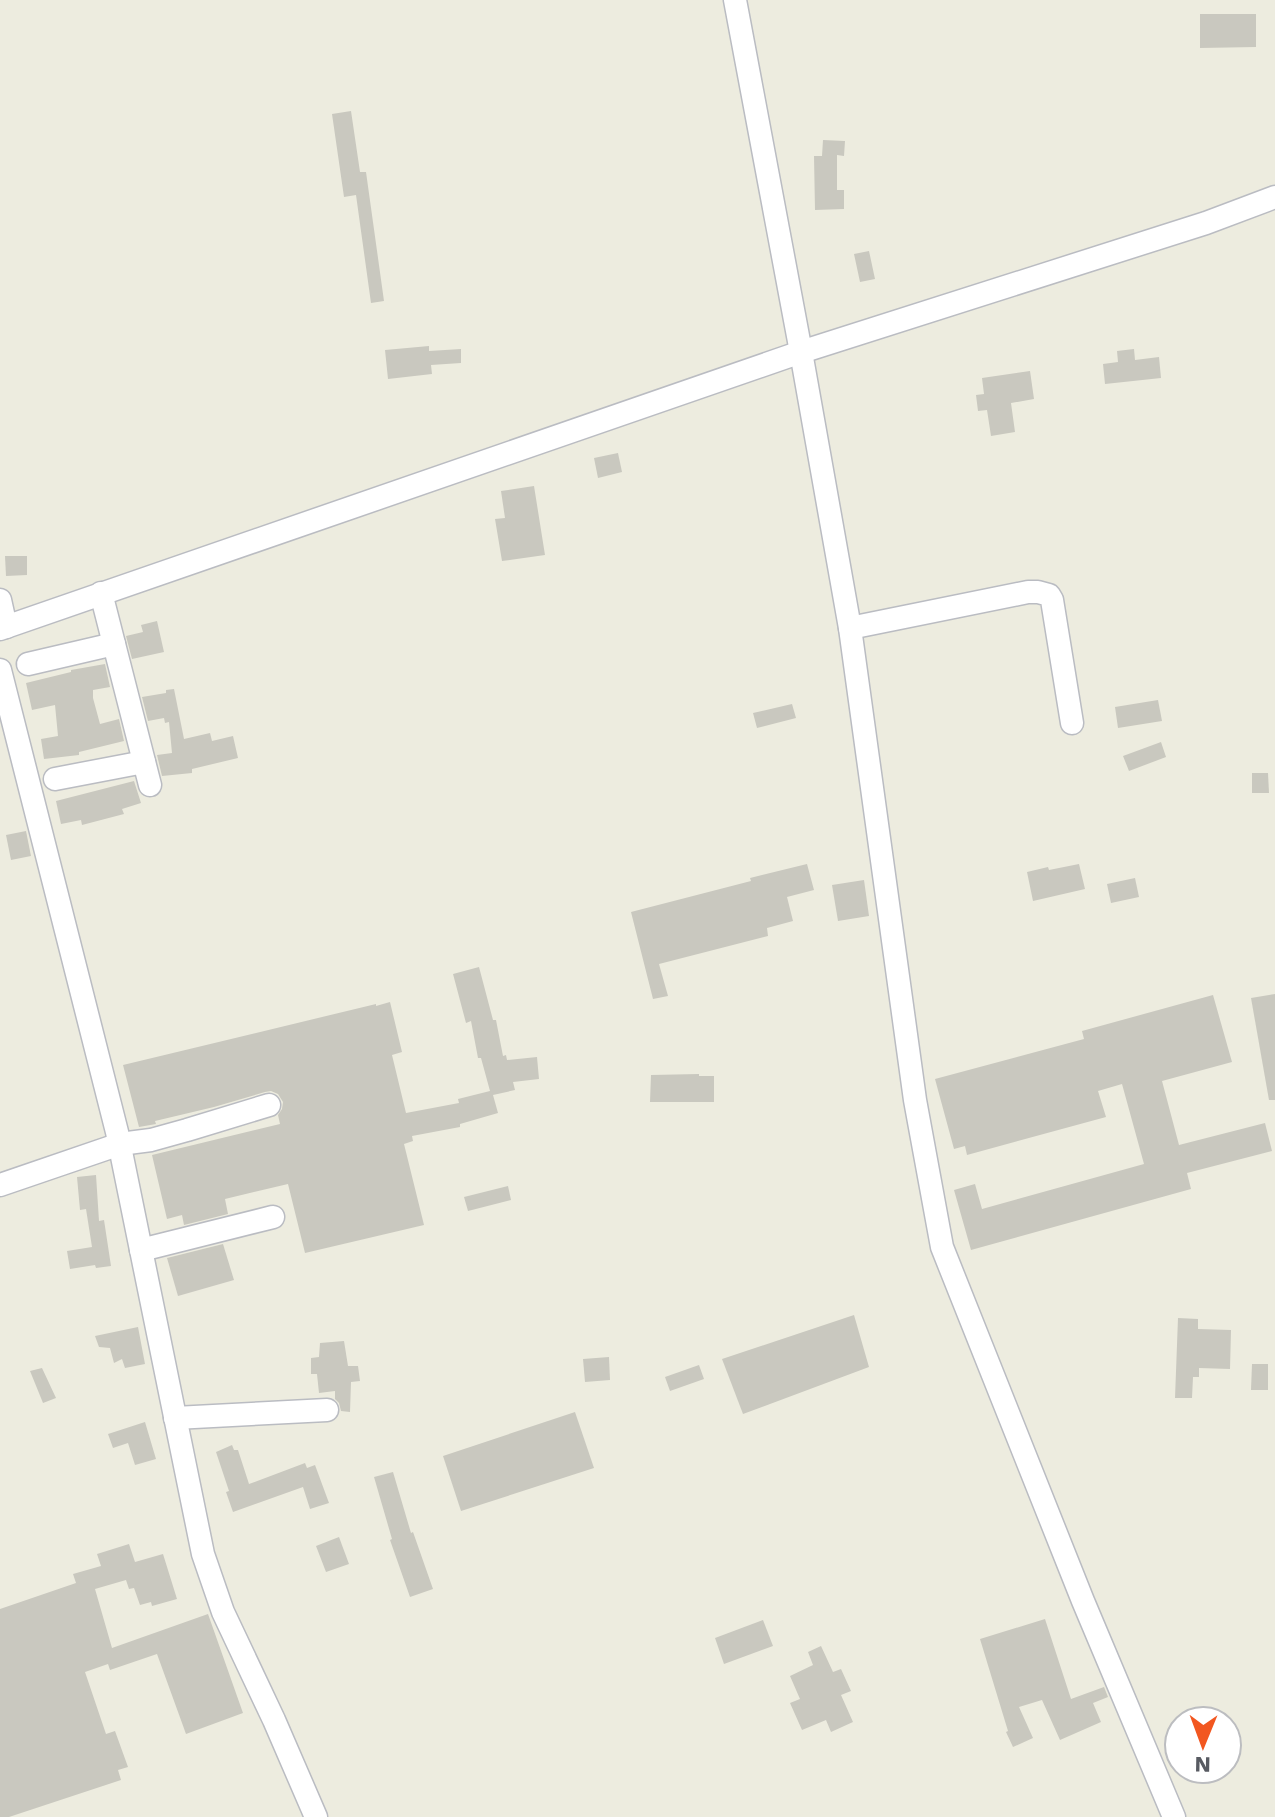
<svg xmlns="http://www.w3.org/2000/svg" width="1275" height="1817" font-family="'Work Sans',sans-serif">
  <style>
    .building { fill: #c9c8bf }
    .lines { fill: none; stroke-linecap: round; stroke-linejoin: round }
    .minor-casing { stroke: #babcc2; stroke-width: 25 }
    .minor { stroke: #fff; stroke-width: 22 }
  </style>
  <rect width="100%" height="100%" fill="#edecdf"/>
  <!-- building -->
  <g class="building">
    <path d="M1200,14H1256V47L1200,48Z"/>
    <path d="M351,111L360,172H366L384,301L371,303L356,195L344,197L332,114Z"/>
    <path d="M823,140L845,141L844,156L837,155V190H844V209L815,210L814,156H822Z"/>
    <path d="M869,251L875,279L860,282L854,254Z"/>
    <path d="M429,346V351L461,349V363L431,365L432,374L388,379L385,350Z"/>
    <path d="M1134,349L1135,360L1159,357L1161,378L1105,384L1103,364L1118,362L1117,351Z"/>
    <path d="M1030,371L1034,399L1011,403L1015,432L991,436L987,410L978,411L976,395L984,394L982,378Z"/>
    <path d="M618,453L622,472L598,478L594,458Z"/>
    <path d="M534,486L545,555L502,561L495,519L505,518L501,491Z"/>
    <path d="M5,556H27V575L6,576Z"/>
    <path d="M157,621L164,652L132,659L126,636L143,632L141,625Z"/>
    <path d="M105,664L110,687L93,690V698L100,724L119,719L124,741L79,752V755L44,759L41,739L58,736L55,705L32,710L26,683L71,672V670Z"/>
    <path d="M174,689L184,739L210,733L212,741L233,736L238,758L192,769V773L162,776L157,755L172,753L169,722L165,723L164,718L148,721L142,697L166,693V690Z"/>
    <path d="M1158,700L1162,721L1118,728L1115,707Z"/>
    <path d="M792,704L796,718L757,728L753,713Z"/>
    <path d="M1161,742L1166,757L1129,771L1123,756Z"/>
    <path d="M1252,773H1268L1269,793H1252Z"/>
    <path d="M134,781L141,803L122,809L124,814L82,825L81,820L61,824L56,801Z"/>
    <path d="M26,831L31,856L11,860L6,835Z"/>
    <path d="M807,864L814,890L787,897L793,921L767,928L768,936L659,964L668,996L653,999L631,912L751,881L750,878Z"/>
    <path d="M1079,864L1085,889L1033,901L1027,872L1048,867L1049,870Z"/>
    <path d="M1135,878L1139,897L1111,903L1107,884Z"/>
    <path d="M864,880L869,916L838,921L832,885Z"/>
    <path d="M479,967L493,1020H496L503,1056L506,1055L507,1060L537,1057L539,1079L513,1082L515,1090L493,1095L498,1113L460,1124V1127L412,1136L413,1141L404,1144L424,1225L305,1253L288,1184L225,1199L228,1214L184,1225L182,1215L167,1219L152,1155L280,1124L278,1115L282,1109L283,1102L278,1094L271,1091L265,1092L214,1107L155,1121L156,1124L139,1127L123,1065L376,1004V1006L390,1002L402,1052L392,1055L406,1113L459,1103L458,1099L490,1091L481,1058H478L471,1021L466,1023L453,974Z"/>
    <path d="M1275,994V1100H1269L1251,998Z"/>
    <path d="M1213,995L1232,1062L1162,1081L1179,1145L1265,1123L1272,1151L1187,1173L1191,1189L971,1250L954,1190L975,1184L982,1209L1144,1164L1122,1084L1098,1091L1106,1117L967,1155L965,1146L954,1149L935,1079L1084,1039L1082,1031Z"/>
    <path d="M699,1074V1076H714V1102H650L651,1075Z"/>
    <path d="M96,1175L99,1221L104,1220L111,1266L96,1268L95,1265L70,1269L67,1251L92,1247L86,1209L80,1210L77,1177Z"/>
    <path d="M508,1186L511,1200L468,1211L464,1197Z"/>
    <path d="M223,1244L234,1280L178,1296L167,1258Z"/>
    <path d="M854,1315L869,1367L743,1414L722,1359Z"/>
    <path d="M1178,1318L1198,1319V1329L1231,1330L1230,1369L1199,1368V1377H1193L1192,1398H1175Z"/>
    <path d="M138,1327L145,1364L125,1368L122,1359L114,1363L110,1348L99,1347L95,1336Z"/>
    <path d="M344,1341L348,1366H358L360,1381L351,1382L350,1412L341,1411L339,1403L335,1399V1391L319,1393L317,1374H311V1358L319,1357L320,1343Z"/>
    <path d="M609,1357L610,1380L585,1382L583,1359Z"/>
    <path d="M1252,1364H1268V1390H1251Z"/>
    <path d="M699,1365L704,1379L670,1391L665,1377Z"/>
    <path d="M42,1368L56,1398L43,1403L30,1371Z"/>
    <path d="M575,1412L594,1468L461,1511L443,1456Z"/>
    <path d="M145,1422L156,1459L135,1465L128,1443L113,1448L108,1434Z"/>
    <path d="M232,1445L234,1450H238L249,1484L305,1463L307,1468L315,1465L329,1503L310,1509L303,1487L233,1512L226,1492L229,1491L216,1452Z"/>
    <path d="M393,1472L411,1533L413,1532L433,1589L410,1597L390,1540L392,1539L374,1477Z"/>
    <path d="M339,1537L349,1564L326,1572L316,1546Z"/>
    <path d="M129,1544L135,1562L163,1554L177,1599L152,1606L151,1602L140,1605L134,1588L129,1589L126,1580L95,1589L112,1648L208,1614L243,1713L186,1734L157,1654L110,1670L108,1664L85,1672L106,1734L115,1731L128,1767L118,1770L121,1780L9,1817H0V1609L76,1583L73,1574L101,1566L97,1554Z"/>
    <path d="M1045,1619L1071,1699L1104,1687L1108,1697L1093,1703L1101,1722L1060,1740L1042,1700L1019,1707L1033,1738L1013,1747L1006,1732L1008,1731L980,1639Z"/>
    <path d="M763,1620L773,1646L724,1664L715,1638Z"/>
    <path d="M821,1646L833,1672L841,1669L851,1691L841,1695L853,1722L831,1732L826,1720L802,1730L790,1703L800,1699L790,1676L813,1665L808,1652Z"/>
  </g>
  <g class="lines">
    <defs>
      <g id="minor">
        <path d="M735,0L801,352L850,628L915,1100L942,1247L1083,1601L1174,1817"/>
        <path d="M101,593L150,785"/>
        <path d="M0,600L6,627"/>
        <path d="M850,628L1028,592H1038L1049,595L1052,600L1072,723"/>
        <path d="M0,629L801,352L1206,223L1275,197"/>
        <path d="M28,664L114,644"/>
        <path d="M0,670L117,1132L203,1554L223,1612L274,1720L316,1817"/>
        <path d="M55,779L144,762"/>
        <path d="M0,1185L120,1144L151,1140L187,1130L269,1105"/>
        <path d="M141,1250L273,1217"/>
        <path d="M175,1418L327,1410"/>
      </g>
    </defs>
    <!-- minor casing -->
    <use href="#minor" class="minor-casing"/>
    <!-- minor -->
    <use href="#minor" class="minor"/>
  </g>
  <!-- north arrow -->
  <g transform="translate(1203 1745) rotate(181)"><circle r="38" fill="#ffffff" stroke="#bcbdc0" stroke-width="2"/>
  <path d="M0-6L14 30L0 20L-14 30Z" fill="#f25720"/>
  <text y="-12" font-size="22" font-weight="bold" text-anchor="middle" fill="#585b62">N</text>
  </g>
</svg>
